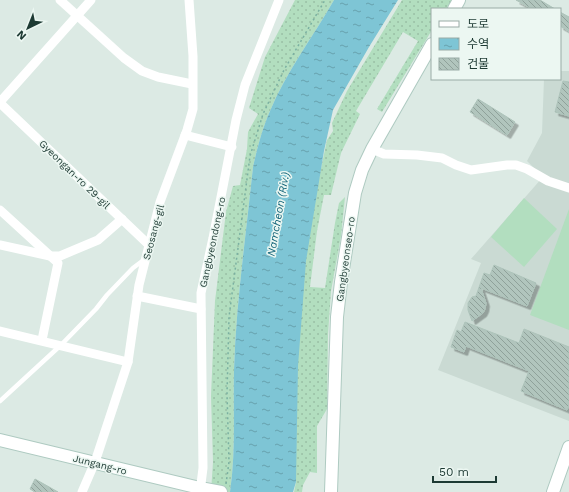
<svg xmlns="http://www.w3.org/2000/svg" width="569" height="492" font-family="'Work Sans','Noto Sans KR',sans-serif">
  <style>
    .built { fill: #cadad3 }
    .grass { fill: url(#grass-dots) }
    .garden { fill: #b2debf }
    .water { fill: url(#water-ripples) }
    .building { fill: url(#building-back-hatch); stroke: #aec4bb; filter: url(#shadow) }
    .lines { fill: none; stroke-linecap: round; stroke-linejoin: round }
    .secondary-casing { stroke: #aecac1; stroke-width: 14 }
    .path { stroke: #7ab0a1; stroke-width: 1.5; stroke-dasharray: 2 3; stroke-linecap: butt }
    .lane { stroke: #fff; stroke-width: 4.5 }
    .street { stroke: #fff; stroke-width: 9 }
    .secondary { stroke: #fff; stroke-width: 12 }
    .labels { text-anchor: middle; stroke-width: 3; stroke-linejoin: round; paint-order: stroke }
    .street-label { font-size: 10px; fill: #1d3a33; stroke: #ecf7f2 }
    .water-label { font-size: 11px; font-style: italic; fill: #136579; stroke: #ecf7f2 }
  </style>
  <defs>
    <pattern id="grass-dots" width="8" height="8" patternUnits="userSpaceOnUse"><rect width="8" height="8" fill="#b2debf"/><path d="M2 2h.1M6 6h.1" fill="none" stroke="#99bfa5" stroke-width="1.8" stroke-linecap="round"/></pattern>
    <pattern id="water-ripples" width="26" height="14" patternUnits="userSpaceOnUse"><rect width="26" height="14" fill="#7ec5d5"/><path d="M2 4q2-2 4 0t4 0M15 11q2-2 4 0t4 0" fill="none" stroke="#67a1ad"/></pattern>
    <pattern id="building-back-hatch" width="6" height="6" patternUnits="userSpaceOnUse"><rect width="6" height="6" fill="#b1c5bd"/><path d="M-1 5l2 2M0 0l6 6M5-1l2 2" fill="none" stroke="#8fa19a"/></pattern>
    <filter id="shadow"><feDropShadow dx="3.5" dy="3.5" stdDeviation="0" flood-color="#0004"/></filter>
  </defs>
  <rect width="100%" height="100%" fill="#dceae4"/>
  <!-- built -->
  <path class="built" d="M560,71H569V421L438,370L481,263L471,259L542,178L545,179L527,161L542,133L544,79H560Z"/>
  <!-- grass -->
  <g class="grass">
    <path d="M295,0H334C313,37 286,72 270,111C262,129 257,149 253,167C246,235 236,303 234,370C233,411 236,451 230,492H211L213,462L211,396L215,301L226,212L233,186L240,185L247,149L248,132L258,114L249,108L265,57Z"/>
    <path d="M402,0H452L446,9H432V30L382,112L377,109L418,41L403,32L356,111L360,114L341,153L331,195H324L317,231L310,287L325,288L335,223L339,203L345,197L341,236L331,291L328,335L327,409L317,426V473L310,472L303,485L302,492H294L296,482C296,420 296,358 302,296C306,244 316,191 327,140L333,131L332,123L347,91Z"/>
  </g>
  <!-- garden -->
  <g class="garden">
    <path d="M524,198L557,229L524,267L491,237Z"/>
    <path d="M569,209V330L530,315Z"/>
  </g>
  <!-- water -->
  <path class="water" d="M334,0H398L369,47L333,110L324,151L306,261L298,366L296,482L293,492H230C236,451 233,411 234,370C236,303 246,235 253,167C257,149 262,129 270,111C286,72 313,37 334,0Z"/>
  <!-- building -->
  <g class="building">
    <path d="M516,0H540L555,9H532Z"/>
    <path d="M560,12L569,17V31L560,26Z"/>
    <path d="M563,81L569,82V116L555,112Z"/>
    <path d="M478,99L515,122L507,135L470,112Z"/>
    <path d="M494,265L536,283L527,306L481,288L486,303L485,309L483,313L472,321L468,310V303L472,297L476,296L484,273L490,275Z"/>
    <path d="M465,322L519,343L524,329L569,347V405L567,410L521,391L529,371L466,346L464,352L451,347L457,330L461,332Z"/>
    <path d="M35,479L58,492H35L30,489Z"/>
  </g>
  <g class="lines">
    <defs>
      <g id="secondary">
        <path d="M454,9L459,0"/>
        <path d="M0,440L200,488L221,492"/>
        <path d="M331,492L337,317L341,282L355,193L362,170L372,149L432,44"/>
        <path d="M553,492L569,447"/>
      </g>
    </defs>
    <!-- secondary casing -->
    <use href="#secondary" class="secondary-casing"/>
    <!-- path -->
    <path class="path" d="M226,484L229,462L227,394L229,317L250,156L263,114L284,70L325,0"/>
    <!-- lane -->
    <path class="lane" d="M0,401L61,345L96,309L107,295L133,268L145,259"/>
    <!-- street -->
    <g class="street">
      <path d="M60,0L124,58L142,71L158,77L192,84"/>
      <path d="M0,102L91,0"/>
      <path d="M0,103L149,245"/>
      <path d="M185,135L232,147"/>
      <path d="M372,149L384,154L417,155L442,158L456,165L471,170L507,165H516L527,169L548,181L569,188"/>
      <path d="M0,210L58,263L42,340"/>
      <path d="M0,245L50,256H60L98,240L122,219"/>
      <path d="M137,296L201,309"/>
      <path d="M0,331L128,362"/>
      <path d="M82,492L95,462L128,362L139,285L160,202L187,130L193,109V56L189,0"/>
      <path d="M200,492L203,468L201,293L213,238L236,120L245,85L279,0"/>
    </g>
    <!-- secondary -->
    <use href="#secondary" class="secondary"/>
  </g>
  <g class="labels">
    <!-- street labels -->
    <g class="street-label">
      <text transform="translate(75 174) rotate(44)" y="4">Gyeongan-ro 29-gil</text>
      <text transform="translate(153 232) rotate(-75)" y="4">Seosang-gil</text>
      <text transform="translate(212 242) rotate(-78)" y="4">Gangbyeondong-ro</text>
      <text transform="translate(345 259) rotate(-82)" y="4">Gangbyeonseo-ro</text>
      <text transform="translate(100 464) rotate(14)" y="4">Jungang-ro</text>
    </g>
    <!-- water labels -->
    <g class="water-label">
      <text transform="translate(278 214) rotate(-80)" y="4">Namcheon (Riv.)</text>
    </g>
  </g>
  <!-- legend -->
  <rect x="431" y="8" width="130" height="72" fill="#ecf7f2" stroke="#99aba6"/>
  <rect x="439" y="21" width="20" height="6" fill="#ffffff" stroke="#99aba6"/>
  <text x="467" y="28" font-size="12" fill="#1d3a33">도로</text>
  <rect x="439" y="38" width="20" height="12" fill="url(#water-ripples)" stroke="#99aba6"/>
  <text x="467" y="48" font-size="12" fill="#1d3a33">수역</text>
  <rect x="439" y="58" width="20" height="12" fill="url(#building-back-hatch)" stroke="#99aba6"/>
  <text x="467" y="68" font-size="12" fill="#1d3a33">건물</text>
  <!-- north arrow -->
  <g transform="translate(28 28) rotate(223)" stroke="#ecf7f2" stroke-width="3" paint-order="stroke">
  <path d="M0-3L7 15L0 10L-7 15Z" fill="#1d3a33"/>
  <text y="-6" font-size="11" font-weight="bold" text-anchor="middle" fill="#1d3a33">N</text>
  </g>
  <!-- scale -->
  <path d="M433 476v6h63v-6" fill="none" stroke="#1d3a33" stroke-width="2"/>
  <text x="439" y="476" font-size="12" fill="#1d3a33" stroke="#ecf7f2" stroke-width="3" paint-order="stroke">50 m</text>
</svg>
